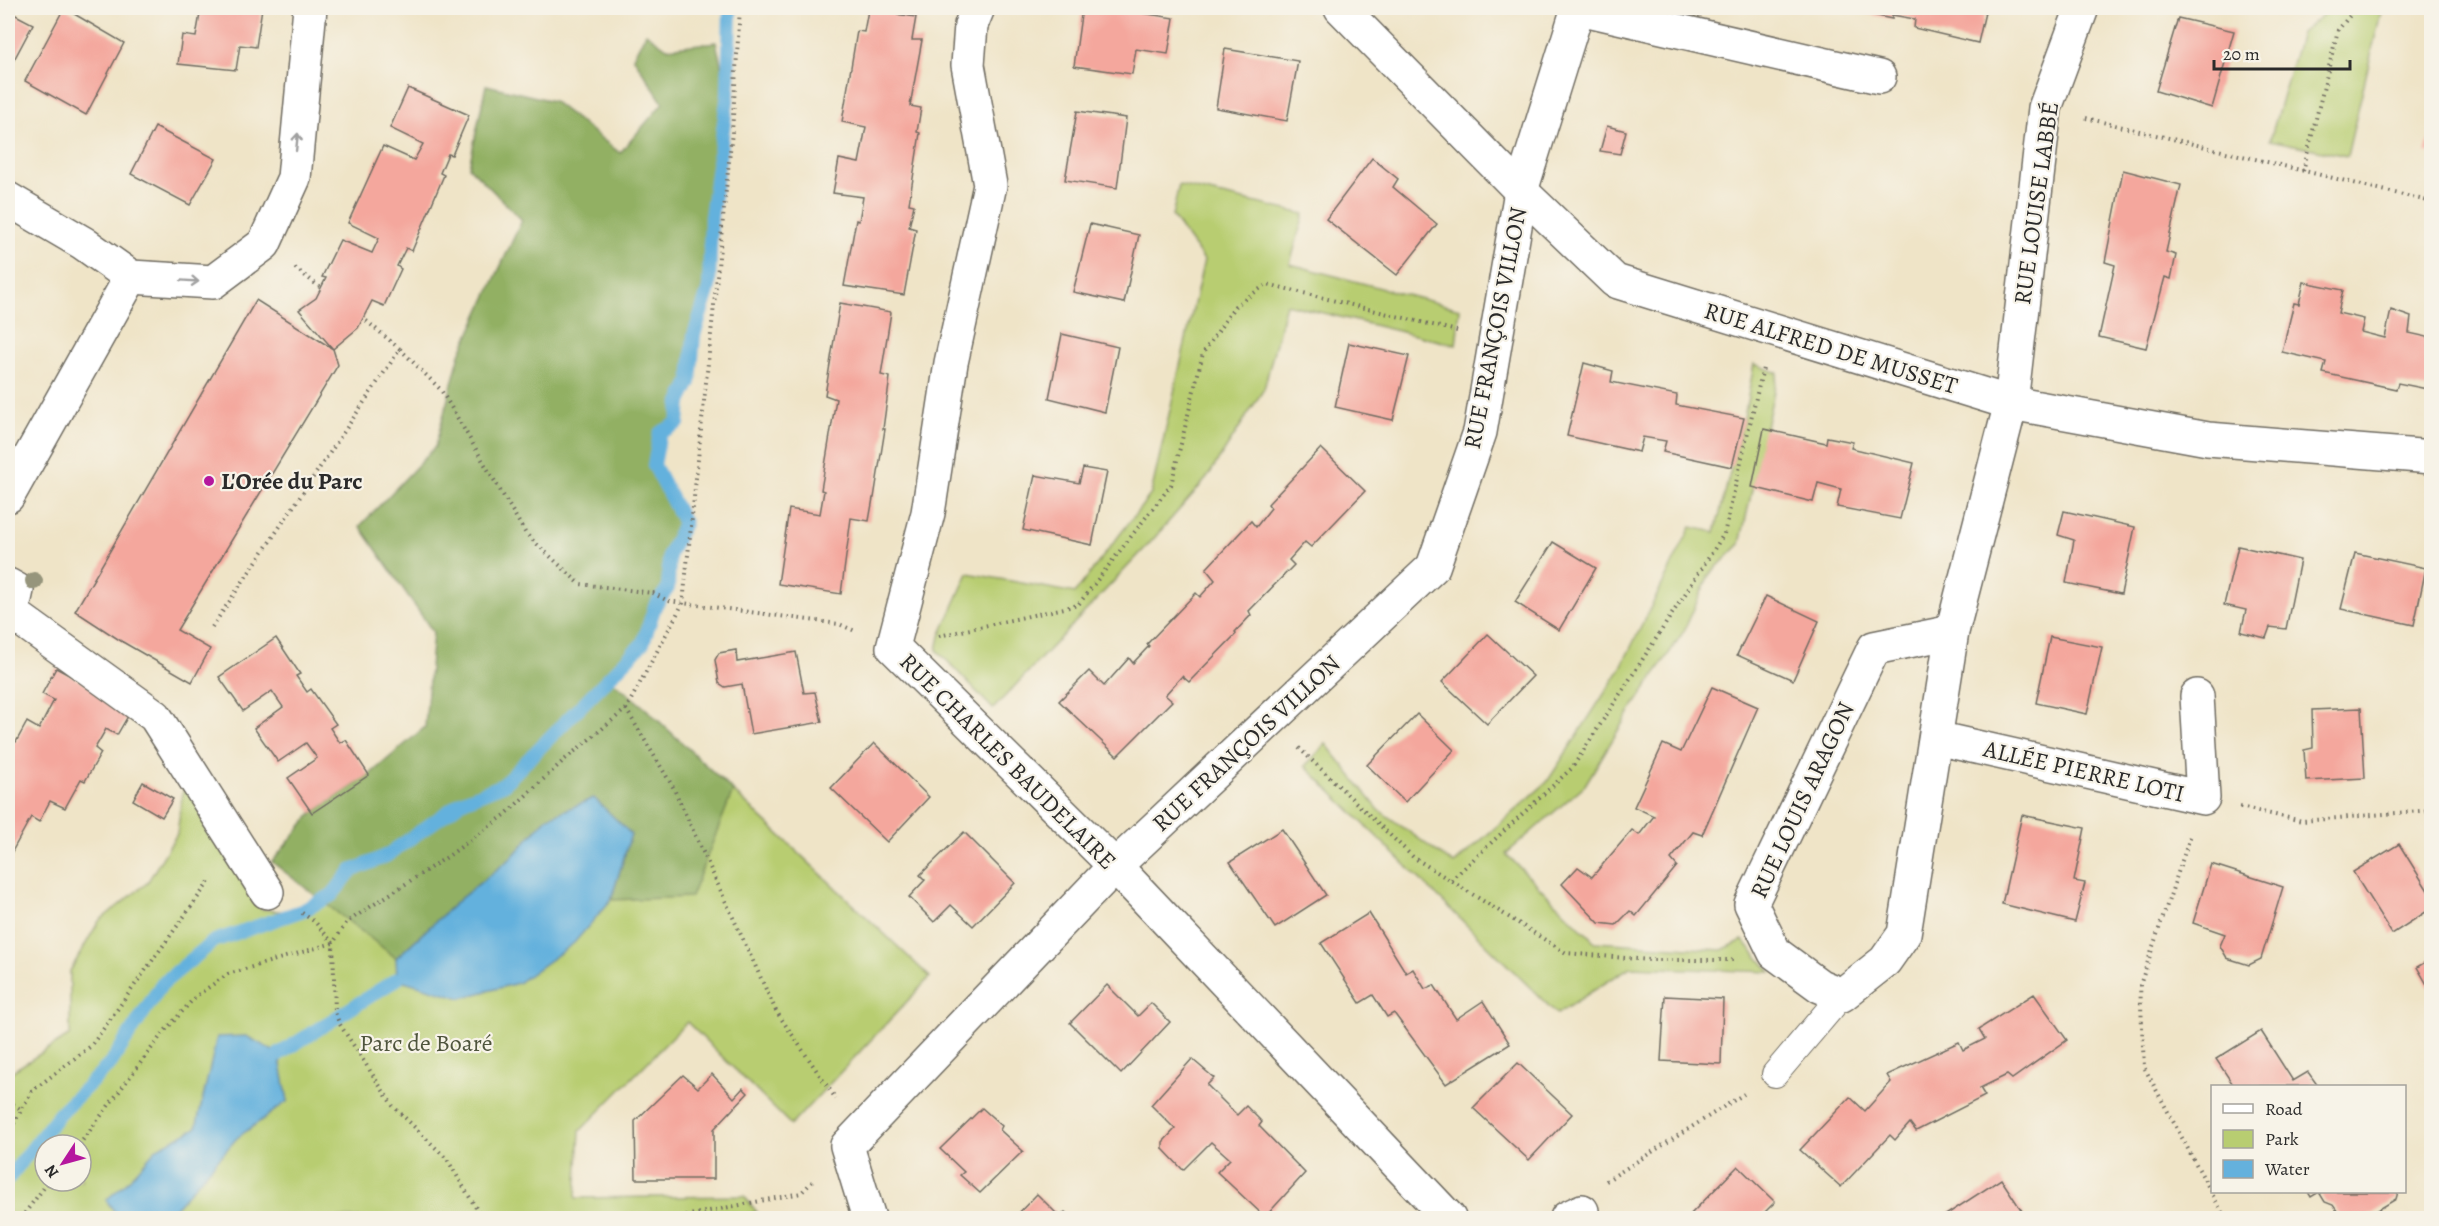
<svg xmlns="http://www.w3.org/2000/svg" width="2439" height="1226" font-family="Alegreya,serif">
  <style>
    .green { fill: #b8cd71; stroke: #727c4e; stroke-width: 1.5; fill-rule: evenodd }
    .forest { fill: #92b063; stroke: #5e6e47; stroke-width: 1.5 }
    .water { fill: #64b1dd; stroke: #486e84; stroke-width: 1.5 }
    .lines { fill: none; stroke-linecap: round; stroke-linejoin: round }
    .stream { stroke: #64b1dd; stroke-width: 14 }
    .building { fill: #f4a79d }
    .service-casing { stroke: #706c62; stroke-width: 28 }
    .minor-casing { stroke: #706c62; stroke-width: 36 }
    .path { stroke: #706c62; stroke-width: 4; stroke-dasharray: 1.5 4.5; stroke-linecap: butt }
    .service { stroke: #fff; stroke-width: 26 }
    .minor { stroke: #fff; stroke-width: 33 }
    .tree { fill: #96957b }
    .oneway { stroke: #a0a0a0 }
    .poi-dot { fill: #b5179e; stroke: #f7f3e8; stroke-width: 2 }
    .labels { text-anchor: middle; stroke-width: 4.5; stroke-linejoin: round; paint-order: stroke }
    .street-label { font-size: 24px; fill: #2b2b2b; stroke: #f7f3e8 }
    .poi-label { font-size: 24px; font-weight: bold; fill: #2b2b2b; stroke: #f7f3e8; text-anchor: start }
    .park-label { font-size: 24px; fill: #4e543c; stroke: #f7f3e8 }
  </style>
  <rect width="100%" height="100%" fill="#f7f3e8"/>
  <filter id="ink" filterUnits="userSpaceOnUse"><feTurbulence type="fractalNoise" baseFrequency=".0167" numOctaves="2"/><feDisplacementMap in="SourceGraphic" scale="12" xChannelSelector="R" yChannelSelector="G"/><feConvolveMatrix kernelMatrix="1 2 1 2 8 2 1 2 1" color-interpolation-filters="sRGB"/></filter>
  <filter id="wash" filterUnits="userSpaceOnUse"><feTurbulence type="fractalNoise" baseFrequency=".008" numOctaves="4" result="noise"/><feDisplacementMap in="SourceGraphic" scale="24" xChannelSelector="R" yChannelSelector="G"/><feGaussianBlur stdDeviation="1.35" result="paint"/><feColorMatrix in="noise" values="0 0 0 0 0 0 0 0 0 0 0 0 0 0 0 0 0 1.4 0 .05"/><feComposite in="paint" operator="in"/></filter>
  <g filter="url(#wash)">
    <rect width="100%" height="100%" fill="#efe4c7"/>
    <!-- green -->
    <g class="green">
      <path d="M2331,8H2382L2347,156L2270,140L2301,33Z"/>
      <path d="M1179,185L1304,214L1290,264L1460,309L1456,345L1286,304L1264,389L1207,478L1149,544L993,709L937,650L940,636L968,573L1075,593L1151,494L1204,260L1172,216Z"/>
      <path d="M1754,364L1778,373L1740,544L1709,575L1684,631L1622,724L1585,785L1506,854L1595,942L1722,950L1743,940L1771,972L1630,967L1557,1014L1305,766L1326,744L1379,810L1454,864L1547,782L1619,671L1691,527L1715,532L1744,418Z"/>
      <path d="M645,708L930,977L791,1125L687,1022L580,1131L576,1198L744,1196L757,1212L736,1218H8V1074L70,1035V971L99,921L147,883L177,834L184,782L261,909L295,913L332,895ZM45,1145H81V1181H45Z"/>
    </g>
    <!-- forest -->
    <path class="forest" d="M646,33L667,48L716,42L728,94L711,217L709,288L694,335L690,382L680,402L678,423L660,433L654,465L684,523L669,555L668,588L655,606L643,643L609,678L645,708L733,791L691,897L611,900L631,834L547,818L510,859L461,898L396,958L272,862L312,813L369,775L425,727L433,632L360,526L435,447L460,354L522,220L469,167L486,85L553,101L620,153L663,103L633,57Z"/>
    <!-- water -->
    <g class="water">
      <path d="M594,798L631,834L611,900L574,943L518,983L461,998L397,979L396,958L461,898L510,859L547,818Z"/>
      <path d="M246,1036L279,1054L288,1101L237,1138L166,1218H119L106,1200L128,1181L157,1148L196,1128L217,1037Z"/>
    </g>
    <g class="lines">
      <!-- stream -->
      <g class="stream">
        <path d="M279,1054L397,979"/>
        <path d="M8,1179L60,1113L111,1063L162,984L214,941L304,910L332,895L351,871L386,856L463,801L503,785L643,643L655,606L668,588L669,555L684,523L654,465L660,433L678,423L680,402L690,382L694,335L709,288L711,217L728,94L730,8"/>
      </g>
    </g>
    <g id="blocks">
      <!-- building -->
      <g class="building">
        <path d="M64,8L124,43L86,115L25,81Z"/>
        <path d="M201,8H262L256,47L240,45L236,70L178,64L182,35L196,37Z"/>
        <path d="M1082,8L1142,11V13L1174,18L1168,54L1136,49L1132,74L1074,66Z"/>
        <path d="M1845,9V8H1986L1978,43L1914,28L1915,19L1892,15V19Z"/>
        <path d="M868,10L916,17L912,40H922L910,106L921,108L917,132L920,133L909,204L914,205L909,227L916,229L904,295L844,286L856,220L859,221L863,197L833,193L839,159L859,163L866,127L842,122L857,31L864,32Z"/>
        <path d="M8,11L33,24L8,71Z"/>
        <path d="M2178,18L2234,31L2212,108L2156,91Z"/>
        <path d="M1225,49L1298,61L1287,121L1216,108Z"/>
        <path d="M408,88L469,115L452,155L448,154L440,173L444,175L412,251L406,248L397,266L401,269L384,306L372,301L358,328L333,349L338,365L177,630L210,649L192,682L121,641L75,611L256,300L333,349L299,310L316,298L326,278L322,277L340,240L372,253L379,238L348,223L383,146L414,160L423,144L390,128Z"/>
        <path d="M1077,111L1126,118L1117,188L1065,180Z"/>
        <path d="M1607,126L1626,131L1620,154L1600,151Z"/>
        <path d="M155,127L216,159L190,205L131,174Z"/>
        <path d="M2432,129V154L2425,152Z"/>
        <path d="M1372,158L1398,179L1393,187L1437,224L1397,275L1326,219Z"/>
        <path d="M2123,170L2181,185L2166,252L2176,255L2171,279L2165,277L2146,348L2099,337L2115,265L2105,262Z"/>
        <path d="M1090,224L1139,235L1124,303L1073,292Z"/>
        <path d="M2304,282L2343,290L2338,313L2364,319L2361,332L2385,338L2391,310L2411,317L2409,333L2432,338V390L2398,383L2396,389L2323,373L2326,362L2282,352L2294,303L2299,304Z"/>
        <path d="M840,303L891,312L881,375L890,377L883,429H885L874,498H873L869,521L851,518L841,594L778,584L789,509L820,514L824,491L821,490L836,399L825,395Z"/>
        <path d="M1062,334L1118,347L1105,412L1049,398Z"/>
        <path d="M1349,343L1409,356L1393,420L1335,407Z"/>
        <path d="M1584,363L1613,371L1611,382L1677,395L1676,405L1744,418L1732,467L1663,452L1666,441L1643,437L1639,452L1567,436Z"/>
        <path d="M1764,429L1826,443L1827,437L1853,442L1851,448L1914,463L1900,519L1837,507L1841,489L1818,483L1813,502L1752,487Z"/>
        <path d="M1321,448L1365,491L1311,547L1305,542L1289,560L1294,565L1249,611L1251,615L1235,632L1236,634L1189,682L1182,676L1165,695L1172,701L1117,756L1059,701L1089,671L1104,686L1129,658L1133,663L1149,646L1147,644L1196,593L1200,597L1215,580L1206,569L1251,521L1256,527L1271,508L1268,504Z"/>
        <path d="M1083,468L1107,472L1092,545L1023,530L1035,475L1079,483Z"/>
        <path d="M2064,511L2135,527L2121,594L2066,583L2074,540L2058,535Z"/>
        <path d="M1553,542L1596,568L1559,630L1515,602Z"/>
        <path d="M2238,546L2300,560L2286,629L2270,627L2266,638L2241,632L2246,610L2224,605Z"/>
        <path d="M2355,553L2426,568L2414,625L2341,609Z"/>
        <path d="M1766,596L1819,621L1793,680L1737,655Z"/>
        <path d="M1488,634L1533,676L1487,724L1442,682Z"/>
        <path d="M2050,637L2102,647L2087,714L2036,703Z"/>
        <path d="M276,638L300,674L296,676L307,692L311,689L336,724L330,728L340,743L346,740L369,775L312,813L288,778L317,758L306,743L278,762L254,728L283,707L272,691L243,711L219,677Z"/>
        <path d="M736,650L737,662L796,652L804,693L815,692L822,722L751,734L742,684L725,687L719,683L715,660L719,653Z"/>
        <path d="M56,668L132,709L117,735L106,729L95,748L101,753L85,781L81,779L65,808L50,801L39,822L31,817L8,859V737L16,742L27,722L39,729L54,700L42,694Z"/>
        <path d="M1712,687L1758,707L1702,835L1693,832L1671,859L1677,866L1636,916L1630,911L1616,925L1599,923L1562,884L1578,867L1592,877L1632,830L1639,835L1654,816L1634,807L1663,744L1681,752Z"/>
        <path d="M2361,708L2365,778L2306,781L2304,750L2313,748L2312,710Z"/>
        <path d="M1417,714L1454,750L1405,802L1367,765Z"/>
        <path d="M874,743L929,797L887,842L831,788Z"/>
        <path d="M143,782L173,799L162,817L133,800Z"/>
        <path d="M2022,815L2085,828L2074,881L2085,883L2075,922L2002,904Z"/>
        <path d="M1282,829L1326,895L1275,928L1230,862Z"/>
        <path d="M964,832L1015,883L973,926L951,905L934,922L909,897L925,880L920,875Z"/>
        <path d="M2399,844L2432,897V908L2392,934L2353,872Z"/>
        <path d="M2211,864L2283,887L2261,959L2249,965L2227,958L2220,946L2225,934L2193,923Z"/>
        <path d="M1369,913L1406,973L1413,969L1425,989L1434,985L1456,1019L1483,1001L1510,1044L1446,1084L1394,1013L1387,1017L1373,995L1360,1003L1321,943Z"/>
        <path d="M2432,958V993L2417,967Z"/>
        <path d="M1107,985L1138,1016L1151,1003L1170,1022L1121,1074L1070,1023Z"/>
        <path d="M2034,994L2067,1040L2012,1079L2007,1075L1980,1088L1985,1096L1916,1131L1910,1123L1895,1140L1890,1135L1841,1187L1800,1150L1850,1097L1865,1111L1891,1082L1887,1075L1959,1042L1963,1050L1985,1039L1979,1029Z"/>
        <path d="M1665,996L1723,999L1721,1064L1661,1061Z"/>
        <path d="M2261,1031L2293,1081L2308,1072L2318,1086H2234L2216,1059Z"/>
        <path d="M1192,1059L1214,1078L1207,1085L1237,1115L1246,1106L1262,1122L1259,1126L1305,1173L1265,1217L1217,1172L1230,1159L1211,1142L1183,1170L1163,1149V1142L1175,1129L1151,1105Z"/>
        <path d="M1518,1063L1572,1114L1529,1160L1473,1108Z"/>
        <path d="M712,1074L734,1098L743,1088L748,1093L714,1129V1179H636L635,1121L683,1075L698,1088Z"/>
        <path d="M982,1108L1002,1126L1000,1130L1023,1151L980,1193L960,1175L964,1172L940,1149Z"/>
        <path d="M1738,1166L1775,1202L1759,1218H1692L1689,1216Z"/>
        <path d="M2001,1179L2024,1214L2017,1218H1941Z"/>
        <path d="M2308,1192H2398L2396,1199L2365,1218H2342L2333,1205L2325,1202L2319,1192L2311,1197Z"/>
        <path d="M1037,1194L1060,1217L1065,1212L1072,1218H1014Z"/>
      </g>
    </g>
  </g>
  <g filter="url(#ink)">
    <use href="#blocks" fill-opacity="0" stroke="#706c62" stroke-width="1.5"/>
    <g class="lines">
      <defs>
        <path id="service" d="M1775,1074L1842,995"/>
        <g id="minor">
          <path d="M978,8L971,25L968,65L990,185L951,363L928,513L893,647L1115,866L1449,1218"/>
          <path d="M1341,8L1521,191L1615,281L2011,403L2208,439L2432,457"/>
          <path d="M1579,8L1879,77"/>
          <path d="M8,199L83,243L131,277"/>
          <path d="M131,277L213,282L264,244L294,178L310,8"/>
          <path d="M8,496L131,277"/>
          <path d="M8,585L17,590L12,613L8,621"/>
          <path d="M12,613L155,716L267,892"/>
          <path d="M1952,632L1874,648L1751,904L1775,953L1820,986L1842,995L1885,961L1904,934L1952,632L2011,403L2045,108L2082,8"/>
          <path d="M1936,738L2203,798L2197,696"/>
          <path d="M869,1218L847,1146L1115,866L1433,567L1480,432L1521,191L1578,8"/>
          <path d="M1567,1218L1582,1211"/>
        </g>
      </defs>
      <!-- service casing -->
      <use href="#service" class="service-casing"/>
      <!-- minor casing -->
      <use href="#minor" class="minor-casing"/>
      <!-- path -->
      <g class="path">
        <path d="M2086,118L2432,202"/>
        <path d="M2303,171L2338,30L2356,8"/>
        <path d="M295,268L321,288"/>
        <path d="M400,349L441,390L526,534L580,584L653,593L668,601L839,624L855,631"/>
        <path d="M212,627L400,349L363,318"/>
        <path d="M939,636L1078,605L1171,485L1203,353L1235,306L1267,284L1457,331"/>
        <path d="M626,709L673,787L776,1011L836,1099"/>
        <path d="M1299,748L1413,857L1566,953L1649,960H1733"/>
        <path d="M2240,807L2302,821L2432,810"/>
        <path d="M2190,837L2140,985L2144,1067L2225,1218"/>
        <path d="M1451,880L1572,768L1724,534L1763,368"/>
        <path d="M302,913L315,922L333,943L335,1012L339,1023L393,1106L447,1159L482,1218"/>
        <path d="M8,1101L22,1110"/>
        <path d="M8,1134L32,1091L91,1046L211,879"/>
        <path d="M79,1145L163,1033L196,996L228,974L333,943L347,922L447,857L505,815L563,761L626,709L683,603L732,132L740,8"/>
        <path d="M1606,1181L1744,1094"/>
        <path d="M21,1218L49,1181"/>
        <path d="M674,1218L801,1193L815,1179"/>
      </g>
      <!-- service -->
      <use href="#service" class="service"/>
      <!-- minor -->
      <use href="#minor" class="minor"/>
    </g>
    <!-- trees -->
    <circle class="tree" cx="34" cy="581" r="9"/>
    <!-- one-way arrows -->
    <defs><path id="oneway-shaft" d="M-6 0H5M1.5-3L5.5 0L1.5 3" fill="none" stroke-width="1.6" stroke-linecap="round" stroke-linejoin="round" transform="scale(1.5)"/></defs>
    <g class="oneway">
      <use href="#oneway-shaft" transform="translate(297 142) rotate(-84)"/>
      <use href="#oneway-shaft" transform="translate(190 281) rotate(4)"/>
    </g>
  </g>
  <!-- markers -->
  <circle class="poi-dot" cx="209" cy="481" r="6"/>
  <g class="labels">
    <!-- street labels -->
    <g class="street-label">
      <text transform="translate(2036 203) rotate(-82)" y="8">RUE LOUISE LABBÉ</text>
      <text transform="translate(1495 328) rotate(-79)" y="8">RUE FRANÇOIS VILLON</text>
      <text transform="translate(1831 348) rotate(17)" y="8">RUE ALFRED DE MUSSET</text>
      <text transform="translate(1246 743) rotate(-43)" y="8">RUE FRANÇOIS VILLON</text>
      <text transform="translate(1008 761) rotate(45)" y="8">RUE CHARLES BAUDELAIRE</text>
      <text transform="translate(2084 771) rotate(13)" y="8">ALLÉE PIERRE LOTI</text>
      <text transform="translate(1802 800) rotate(-65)" y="8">RUE LOUIS ARAGON</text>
    </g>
    <!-- poi labels -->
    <g class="poi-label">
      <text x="221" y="489">L'Orée du Parc</text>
    </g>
    <!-- park labels -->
    <g class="park-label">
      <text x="426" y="1051">Parc de Boaré</text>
    </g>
  </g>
  <!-- margin -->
  <rect width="2439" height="1226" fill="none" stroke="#f7f3e8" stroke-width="30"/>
  <!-- legend -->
  <rect x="2211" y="1085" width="195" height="108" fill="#f7f3e8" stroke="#a5a39c" stroke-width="1.5"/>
  <rect x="2223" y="1104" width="30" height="9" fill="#ffffff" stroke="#a5a39c" stroke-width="1.5"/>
  <text x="2265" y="1115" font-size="18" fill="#2b2b2b">Road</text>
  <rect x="2223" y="1130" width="30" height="18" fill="#b8cd71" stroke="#a5a39c" stroke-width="1.5"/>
  <text x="2265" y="1145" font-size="18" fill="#2b2b2b">Park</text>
  <rect x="2223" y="1160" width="30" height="18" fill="#64b1dd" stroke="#a5a39c" stroke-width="1.5"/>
  <text x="2265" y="1175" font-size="18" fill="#2b2b2b">Water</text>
  <!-- north arrow -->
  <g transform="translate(63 1163) rotate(234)"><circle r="28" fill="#f7f3e8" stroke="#a5a39c" stroke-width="1.5"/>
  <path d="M0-4.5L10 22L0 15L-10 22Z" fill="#b5179e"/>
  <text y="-9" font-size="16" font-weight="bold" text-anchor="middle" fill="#2b2b2b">N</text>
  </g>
  <!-- scale -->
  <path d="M2214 60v9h136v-9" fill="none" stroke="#2b2b2b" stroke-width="3"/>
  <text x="2223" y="60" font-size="18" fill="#2b2b2b" stroke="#f7f3e8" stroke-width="4.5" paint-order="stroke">20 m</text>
</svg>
